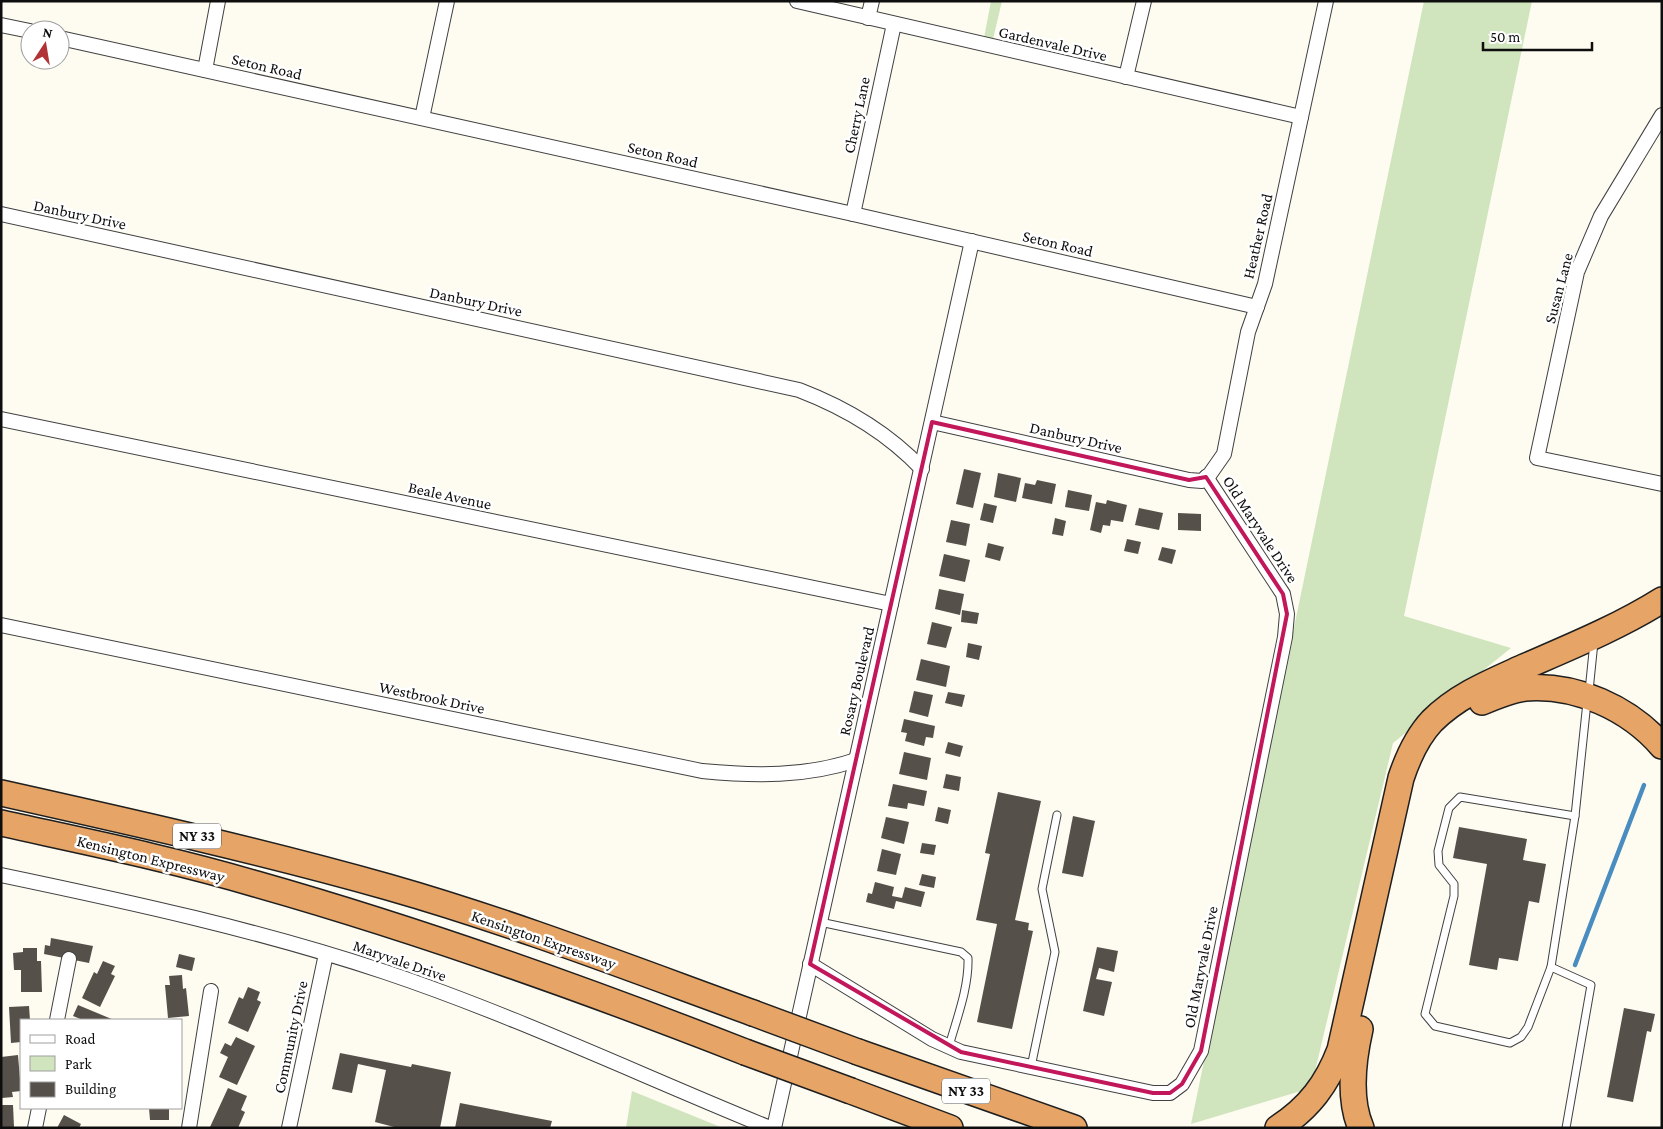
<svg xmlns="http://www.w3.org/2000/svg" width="1663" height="1129" font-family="'Crimson Pro',serif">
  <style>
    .green { fill: #d0e5bd }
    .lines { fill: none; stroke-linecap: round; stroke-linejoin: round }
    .stream { stroke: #488cc0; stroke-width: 4.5 }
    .building { fill: #56504b }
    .service-casing { stroke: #414141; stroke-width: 9 }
    .minor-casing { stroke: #414141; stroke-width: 16 }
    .motorway-casing { stroke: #1f1f1f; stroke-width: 28 }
    .service { stroke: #fff; stroke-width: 7 }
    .minor { stroke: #fff; stroke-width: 14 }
    .motorway { stroke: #e6a566; stroke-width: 25 }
    .motorway-bridge-casing { stroke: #1f1f1f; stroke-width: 28; stroke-linecap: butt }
    .motorway-bridge { stroke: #e6a566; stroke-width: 25 }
    .marked { fill: none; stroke: #c2185b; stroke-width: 4; stroke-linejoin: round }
    .labels { text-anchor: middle; stroke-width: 5; stroke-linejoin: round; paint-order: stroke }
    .shield { fill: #fff; stroke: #565656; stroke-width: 1 }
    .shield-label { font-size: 15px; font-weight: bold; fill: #0e0e0e }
    .street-label { font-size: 16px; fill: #0e0e0e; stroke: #fff }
  </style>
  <rect width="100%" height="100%" fill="#fefbf1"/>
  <!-- green -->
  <g class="green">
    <path d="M991,1H1002L993,39L984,38Z"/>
    <path d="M1424,1H1532L1404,616L1511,648L1393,743L1311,1088L1191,1124Z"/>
    <path d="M632,1091L723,1128H626Z"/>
  </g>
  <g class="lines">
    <!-- stream -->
    <path class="stream" d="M1575,965L1644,785"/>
  </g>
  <!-- building -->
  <g class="building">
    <path d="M964,469L981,473L973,508L956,504Z"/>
    <path d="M998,473L1021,478L1016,502L994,497Z"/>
    <path d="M1037,480L1056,484L1052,504L1022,498L1025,483L1035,485Z"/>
    <path d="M1068,490L1092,495L1089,511L1065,507Z"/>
    <path d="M1107,500L1127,505L1123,522L1111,520L1110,526L1103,525L1101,533L1090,530L1096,502L1106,504Z"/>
    <path d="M984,503L997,506L993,523L980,520Z"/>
    <path d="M1139,508L1163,513L1159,530L1135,525Z"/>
    <path d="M1178,513L1201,514V531L1178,530Z"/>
    <path d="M1055,518L1066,521L1063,536L1052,534Z"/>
    <path d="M951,520L970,524L966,546L946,542Z"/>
    <path d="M1127,539L1141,542L1138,554L1124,551Z"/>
    <path d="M988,543L1004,547L1000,561L985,557Z"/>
    <path d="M1162,547L1176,550L1172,564L1158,560Z"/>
    <path d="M944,554L970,560L965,582L939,576Z"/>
    <path d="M939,589L964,594L960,615L935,609Z"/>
    <path d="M962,610L979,613L977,624L961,622Z"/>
    <path d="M932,622L952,627L946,648L927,644Z"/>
    <path d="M968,643L982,646L979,660L966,657Z"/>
    <path d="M921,659L950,666L946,687L916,680Z"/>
    <path d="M914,691L933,695L928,717L909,712Z"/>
    <path d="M948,692L965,695L962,707L945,703Z"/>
    <path d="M904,719L935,726L933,738L926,737L924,746L905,741L907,733L901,732Z"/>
    <path d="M948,742L963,746L960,757L945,753Z"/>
    <path d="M904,752L931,758L927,780L899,774Z"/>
    <path d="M946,774L961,777L959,791L943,788Z"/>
    <path d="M893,784L927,791L924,806L908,803L907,809L888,806Z"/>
    <path d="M998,792L1041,801L1015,920L1029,923L1028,930L1033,931L1012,1029L977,1022L997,924L976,920L990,854L985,853Z"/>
    <path d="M938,807L951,810L948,824L935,821Z"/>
    <path d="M1073,816L1095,821L1083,877L1062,873Z"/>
    <path d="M886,817L909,822L904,844L881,838Z"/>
    <path d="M1459,827L1527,839L1523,860L1546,864L1539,903L1529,901L1518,961L1499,958L1497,970L1469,965L1487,864L1453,858Z"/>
    <path d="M922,843L936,845L934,855L920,853Z"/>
    <path d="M882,849L901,854L896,875L877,871Z"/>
    <path d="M922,874L936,877L934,888L919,885Z"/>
    <path d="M875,882L894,887L892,896L902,898L905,887L925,892L921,907L896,901L894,909L866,902L868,893L872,894Z"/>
    <path d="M51,938L93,946L89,963L44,954L45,945L50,946Z"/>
    <path d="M1097,947L1118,951L1114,972L1099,968L1096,979L1112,982L1104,1016L1083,1011Z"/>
    <path d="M23,948H37V961H41L42,992H21V970H14L13,953L23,952Z"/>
    <path d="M179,954L195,958L192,971L176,967Z"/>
    <path d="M103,961L115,966L111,974L115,976L100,1007L82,998L94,972L97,974Z"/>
    <path d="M182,975L183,989L186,988L189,1016L168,1018L165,985H170L169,976Z"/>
    <path d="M248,987L260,992L257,1000L261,1002L248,1032L228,1023L239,997L243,999Z"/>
    <path d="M78,1005L114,1020H83L73,1016Z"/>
    <path d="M29,1006L30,1020H21V1042L11,1043L9,1007Z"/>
    <path d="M1624,1008L1655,1014L1651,1032L1647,1031L1633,1102L1607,1097Z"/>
    <path d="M236,1037L255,1046L237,1085L219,1077L228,1057L220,1053L225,1043L231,1046Z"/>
    <path d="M340,1053L411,1067L412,1064L451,1072L440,1128H398L375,1122L386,1070L358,1064L352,1093L332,1089Z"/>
    <path d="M18,1055L21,1091L12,1092L13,1097L2,1098L1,1057Z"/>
    <path d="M228,1088L247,1096L241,1110L245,1112L238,1128H212L210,1127Z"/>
    <path d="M460,1103L552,1121L550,1128H455Z"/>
    <path d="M1,1105H13L14,1127H1Z"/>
    <path d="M149,1108H169V1120H150Z"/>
    <path d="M64,1115L81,1124L79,1128H57Z"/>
  </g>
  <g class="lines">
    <defs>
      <g id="service">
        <path d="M1589,691L1594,642"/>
        <path d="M820,922L961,952L968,958C969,987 957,1018 949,1046"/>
        <path d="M1551,967L1528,1027L1521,1037L1510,1043L1435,1026L1425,1014L1454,896V884L1439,865L1438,851L1449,808L1460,797L1575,816"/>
        <path d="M1031,1067L1055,952L1042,889L1057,815"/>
        <path d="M1566,1128L1591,985L1551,967L1575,816L1587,702"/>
      </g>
      <g id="minor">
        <path d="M797,1L1301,117"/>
        <path d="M868,18L872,1"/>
        <path d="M1,25L30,31"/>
        <path d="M60,38L853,214L1257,307"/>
        <path d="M205,70L218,1"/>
        <path d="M1126,77L1144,1"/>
        <path d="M1662,115L1601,216L1577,272L1537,458L1662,484"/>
        <path d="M422,118L447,1"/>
        <path d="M1,214L799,390C846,408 887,432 922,469"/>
        <path d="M853,214L894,24"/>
        <path d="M1,419L891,604"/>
        <path d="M932,422L1189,480L1202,481L1210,474L1224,454L1248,332L1265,284L1326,1"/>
        <path d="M1,625L702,771C754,776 806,777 856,760"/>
        <path d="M1,875C130,902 259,930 385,972C516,1016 642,1076 770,1128"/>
        <path d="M810,964L932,1039L961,1052L1153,1093H1170L1182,1084L1201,1051L1285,637L1287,614L1283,594L1206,477"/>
        <path d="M57,1020L69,959"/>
        <path d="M35,1128L39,1108"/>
        <path d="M189,1128L211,991"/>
        <path d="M289,1128L326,954"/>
        <path d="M774,1128L972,241"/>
      </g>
      <g id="motorway">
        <path d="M1482,702C1496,696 1510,690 1525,688C1576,684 1629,708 1662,746"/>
        <path d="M1,793C131,822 260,851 388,887C511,922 632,969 753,1013"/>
        <path d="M1,823C87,842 172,859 256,884C422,931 584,989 745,1052"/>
        <path d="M1360,1029C1353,1060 1348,1098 1361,1128"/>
        <path d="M858,1052L1074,1128"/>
        <path d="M851,1091L950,1128"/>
        <path d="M1278,1128C1309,1108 1327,1084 1340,1050L1401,778C1408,757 1417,737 1432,721C1458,695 1491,682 1524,667C1570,647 1619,627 1662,600"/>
      </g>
    </defs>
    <!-- service casing -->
    <use href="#service" class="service-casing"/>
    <!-- minor casing -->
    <use href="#minor" class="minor-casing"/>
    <!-- motorway casing -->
    <use href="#motorway" class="motorway-casing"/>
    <!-- service -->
    <use href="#service" class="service"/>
    <!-- minor -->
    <use href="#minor" class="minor"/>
    <!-- motorway -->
    <use href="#motorway" class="motorway"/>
    <defs>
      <g id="motorway-bridge">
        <path d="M753,1013L858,1052"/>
        <path d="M745,1052L851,1091"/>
      </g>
    </defs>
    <!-- motorway-bridge casing -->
    <use href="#motorway-bridge" class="motorway-bridge-casing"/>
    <!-- motorway-bridge -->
    <use href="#motorway-bridge" class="motorway-bridge"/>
  </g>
  <!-- marked area -->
  <path class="marked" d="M932,422L1189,480L1206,477L1283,594L1287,614L1201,1051L1182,1084L1170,1093H1153L961,1052L810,964Z"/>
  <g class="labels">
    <!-- shield labels -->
    <g class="shield">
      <rect x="173" y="823.5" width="48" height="25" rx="4"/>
      <rect x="942" y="1078.5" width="48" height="25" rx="4"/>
    </g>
    <g class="shield-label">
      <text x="197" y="841">NY 33</text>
      <text x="966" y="1096">NY 33</text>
    </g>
    <!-- street labels -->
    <g class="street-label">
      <text transform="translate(1053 43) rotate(13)" y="6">Gardenvale Drive</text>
      <text transform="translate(267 66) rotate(13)" y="6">Seton Road</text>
      <text transform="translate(856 115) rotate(-78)" y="6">Cherry Lane</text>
      <text transform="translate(663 154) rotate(13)" y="6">Seton Road</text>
      <text transform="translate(80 214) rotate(12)" y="6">Danbury Drive</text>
      <text transform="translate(1257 236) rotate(-77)" y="6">Heather Road</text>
      <text transform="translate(1058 243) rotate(13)" y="6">Seton Road</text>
      <text transform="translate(1558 288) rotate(-75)" y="6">Susan Lane</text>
      <text transform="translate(476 301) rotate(12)" y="6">Danbury Drive</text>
      <text transform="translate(1076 437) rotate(13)" y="6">Danbury Drive</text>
      <text transform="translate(450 495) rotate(12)" y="6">Beale Avenue</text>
      <text transform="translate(1261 529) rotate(57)" y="6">Old Maryvale Drive</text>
      <text transform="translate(856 681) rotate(-77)" y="6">Rosary Boulevard</text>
      <text transform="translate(432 697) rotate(12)" y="6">Westbrook Drive</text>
      <text transform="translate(151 858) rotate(14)" y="6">Kensington Expressway</text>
      <text transform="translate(544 939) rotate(19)" y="6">Kensington Expressway</text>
      <text transform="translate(400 960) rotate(19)" y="6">Maryvale Drive</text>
      <text transform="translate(1200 967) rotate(-79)" y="6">Old Maryvale Drive</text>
      <text transform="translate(290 1037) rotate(-78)" y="6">Community Drive</text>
    </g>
  </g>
  <!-- border -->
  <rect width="1663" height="1129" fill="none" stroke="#0e0e0e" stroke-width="5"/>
  <!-- legend -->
  <rect x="20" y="1019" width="162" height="90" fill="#ffffff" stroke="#9f9f9f"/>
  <rect x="30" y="1035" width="25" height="8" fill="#ffffff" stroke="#9f9f9f"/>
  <text x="65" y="1044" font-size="15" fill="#0e0e0e">Road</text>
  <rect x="30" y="1056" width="25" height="15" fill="#d0e5bd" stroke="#9f9f9f"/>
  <text x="65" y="1069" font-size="15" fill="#0e0e0e">Park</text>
  <rect x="30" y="1082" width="25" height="15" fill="#56504b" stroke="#9f9f9f"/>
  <text x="65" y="1094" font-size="15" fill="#0e0e0e">Building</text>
  <!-- north arrow -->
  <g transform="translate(45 45) rotate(12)"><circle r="24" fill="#ffffff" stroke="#9f9f9f"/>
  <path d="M0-4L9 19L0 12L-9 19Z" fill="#b13335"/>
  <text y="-8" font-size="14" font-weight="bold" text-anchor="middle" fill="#0e0e0e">N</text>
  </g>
  <!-- scale -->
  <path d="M1483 42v8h109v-8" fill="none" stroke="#0e0e0e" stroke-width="2.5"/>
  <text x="1490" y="42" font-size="15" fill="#0e0e0e" stroke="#ffffff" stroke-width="4" paint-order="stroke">50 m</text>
</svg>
